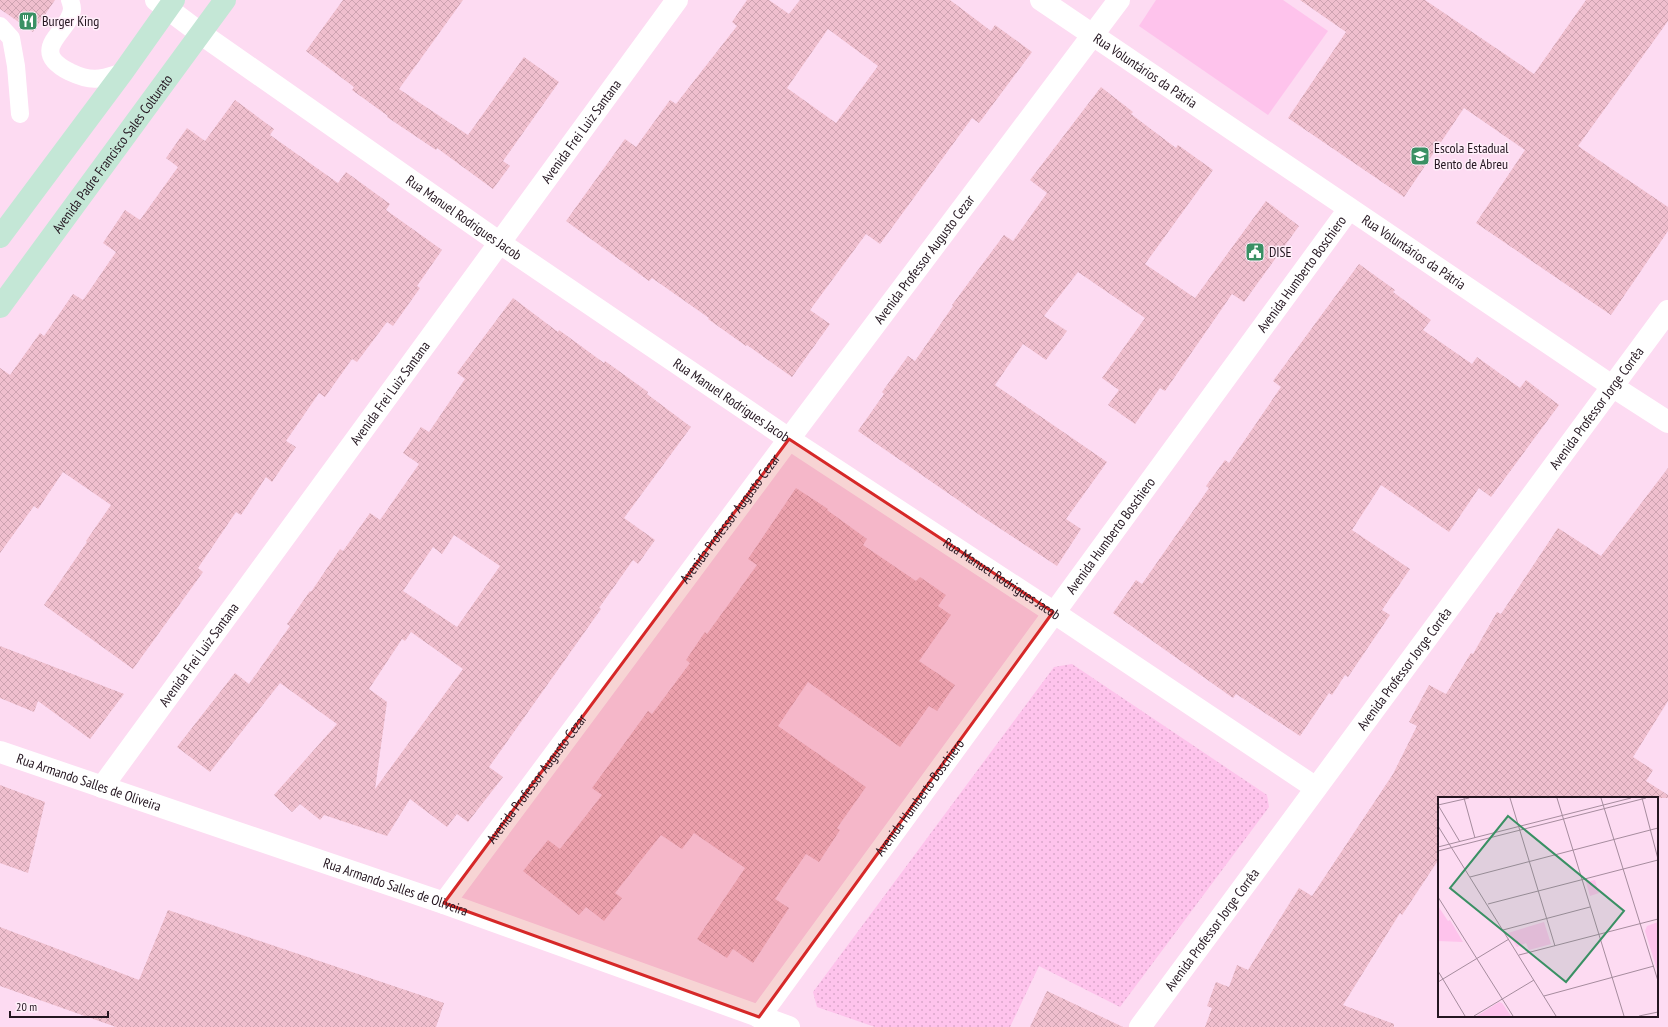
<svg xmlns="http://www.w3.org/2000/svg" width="1668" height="1027" font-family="'PT Sans Narrow',sans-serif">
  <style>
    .grass { fill: url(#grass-dots) }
    .garden { fill: #fec3ec }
    .building { fill: url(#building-cross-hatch); fill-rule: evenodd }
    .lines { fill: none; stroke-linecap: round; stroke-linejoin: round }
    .lane { stroke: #fff; stroke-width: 18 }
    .street { stroke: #fff; stroke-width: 22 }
    .secondary { stroke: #c4e7d6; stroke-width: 22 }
    .marked { fill: #d62828; fill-opacity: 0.2; stroke: #d62828; stroke-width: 3; stroke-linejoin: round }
    .labels { text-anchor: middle; stroke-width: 3; stroke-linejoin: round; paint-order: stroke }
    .poi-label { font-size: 14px; fill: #241620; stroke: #ffeef9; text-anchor: start }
    .street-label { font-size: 14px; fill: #241620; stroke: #ffeef9 }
    .inset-road { fill: none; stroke: #a68c9e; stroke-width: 1 }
    .view { fill: #3a9064; fill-opacity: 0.15; stroke: #3a9064; stroke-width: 2 }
    .inset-edge { fill: none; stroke: #241620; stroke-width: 2 }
  </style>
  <defs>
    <pattern id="grass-dots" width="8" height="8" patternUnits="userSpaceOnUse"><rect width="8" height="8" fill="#fec3ec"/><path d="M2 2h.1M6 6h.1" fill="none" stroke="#daa7ca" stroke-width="1.8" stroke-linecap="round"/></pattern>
    <pattern id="building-cross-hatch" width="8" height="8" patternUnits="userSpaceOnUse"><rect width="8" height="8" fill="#f0bfce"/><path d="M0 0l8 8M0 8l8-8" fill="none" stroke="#cea3b1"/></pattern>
  </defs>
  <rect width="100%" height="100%" fill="#fddbf2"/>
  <!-- grass -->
  <path class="grass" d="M1072,664L1267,795L1269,807L1120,1007L1039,966L1010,1027H875L817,1007L813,992L1054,667Z"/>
  <!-- garden -->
  <path class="garden" d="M1156,0H1283L1328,31L1268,115L1139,26Z"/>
  <!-- building -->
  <g class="building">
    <path d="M0,0H55L33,32L0,9Z"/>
    <path d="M343,0H463L399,89L468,135L524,57L559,82L503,161L510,166L493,189L437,148L436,150L387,117L388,116L352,90L354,87L306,51Z"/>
    <path d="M747,0H769L789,14L800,0H950L991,31L995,25L1032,52L979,123L972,118L880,244L866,234L810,310L830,324L792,377L747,345L746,346L708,319L709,318L652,278L649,281L566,221L625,139L636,147L670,100L676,104L737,26L732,22ZM828,29L878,66L836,123L787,88Z"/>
    <path d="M1300,0H1425L1534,74L1586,0H1668V21L1578,146L1668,207V231L1611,315L1476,223L1525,150L1464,108L1404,197L1288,118L1346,32Z"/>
    <path d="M1101,87L1133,112L1131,114L1176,148L1178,145L1213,170L1145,264L1195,298L1266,201L1299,226L1244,302L1232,294L1165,391L1160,388L1135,424L1108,405L1119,390L1102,378L1145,318L1078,272L1044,316L1067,331L1046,360L1023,344L995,385L1107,462L1066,519L1081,529L1057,566L984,518L858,431L884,394L882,392L908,356L915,361L953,306L952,305L1004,235L1013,241L1047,193L1030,180Z"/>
    <path d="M235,100L274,129L270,135L338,183L346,172L390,204L386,210L442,250L417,286L420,288L393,326L387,322L357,362L352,359L325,397L319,393L286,441L296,447L272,482L266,477L241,515L236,512L198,568L203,572L133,669L44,605L87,542L86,541L111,505L63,472L38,509L34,506L0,553V368L10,375L40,333L44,336L73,294L83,300L116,252L103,243L125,210L140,220L178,167L166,158L187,128L205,141Z"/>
    <path d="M1359,264L1395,290L1393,292L1431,320L1423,330L1472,364L1477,357L1520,388L1526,380L1559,405L1491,497L1479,488L1449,532L1381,485L1352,530L1410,569L1382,610L1390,615L1348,677L1345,675L1332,695L1329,693L1300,736L1236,694L1233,698L1113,613L1136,580L1142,584L1209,488L1206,486L1225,460L1229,463L1281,387L1273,381Z"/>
    <path d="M513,298L558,332L559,330L604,363L605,361L648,392L647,394L691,427L624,518L655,540L638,564L633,560L599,608L601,609L489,767L503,777L468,822L457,814L447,827L410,799L387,836L324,815L320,820L300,804L292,812L274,795L337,724L280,683L210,772L177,747L235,673L249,684L290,626L287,624L310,591L311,592L340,549L343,551L370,513L380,520L419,464L403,453L421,427L429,432L465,379L457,373ZM454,535L500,566L457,627L403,591L433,547L442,554ZM411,632L463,669L375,789L387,702L369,689L402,639L405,641Z"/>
    <path d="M1668,468V701L1633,757L1653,770L1646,781L1668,795V798H1439V859L1402,915L1400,913L1343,1005L1394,1024V1027H1205L1212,1008L1207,1006L1216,982L1229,987L1237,965L1248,970L1299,888L1312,896L1393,774L1417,726L1409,722L1429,685L1446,694L1471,653L1473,654L1497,612L1501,614L1558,528L1601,556Z"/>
    <path d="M796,488L828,509L827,510L867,539L863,545L916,581L920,577L946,595L938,606L951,615L919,661L955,685L937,711L929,706L900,747L808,682L778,726L866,787L837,828L840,830L819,862L806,854L775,899L789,908L753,963L733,949L727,958L697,939L745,868L694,833L682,849L661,835L615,893L622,898L604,921L586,907L579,915L523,871L548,840L560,849L602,795L592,788L648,711L652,714L690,663L686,660L705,632L707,634L757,565L748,559Z"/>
    <path d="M0,646L124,694L90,739L38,701L34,712L0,698Z"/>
    <path d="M0,785L45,802L28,873L0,863Z"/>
    <path d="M168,910L444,1003L436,1027H116L0,986V927L139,980Z"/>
    <path d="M1047,991L1123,1027H1030Z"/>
  </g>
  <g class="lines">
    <!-- lane -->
    <g class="lane">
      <path d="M70,0C71,3 72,6 72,9C71,32 25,49 70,72C93,83 101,79 123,72"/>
      <path d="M0,26L11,38L16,66L20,114"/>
    </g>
    <!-- street -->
    <g class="street">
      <path id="s1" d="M156,0L200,33L500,243L789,439L1053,612L1316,788"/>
      <path id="s2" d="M1041,0L1612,386L1668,422"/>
      <path id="s3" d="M0,752L444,903L789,1027"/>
      <path id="s4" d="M102,787L677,0"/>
      <path id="s5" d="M444,903L789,439L1119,0"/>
      <path id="s6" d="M759,1017L1349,209"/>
      <path id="s7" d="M1140,1027L1668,311"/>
    </g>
    <!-- secondary -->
    <g class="secondary">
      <path d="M0,237L123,72L174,0"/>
      <path id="s8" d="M0,307L225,0"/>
    </g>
  </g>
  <!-- marked area -->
  <path class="marked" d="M789,439L1053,612L759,1017L444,903Z"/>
  <!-- icons -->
  <defs>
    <symbol id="restaurant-square" viewBox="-11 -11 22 22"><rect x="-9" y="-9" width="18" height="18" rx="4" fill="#3a9064" stroke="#ffeef9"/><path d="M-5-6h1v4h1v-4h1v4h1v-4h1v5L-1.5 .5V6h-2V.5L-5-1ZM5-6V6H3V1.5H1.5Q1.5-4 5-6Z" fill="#fff"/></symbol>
    <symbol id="school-square" viewBox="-11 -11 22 22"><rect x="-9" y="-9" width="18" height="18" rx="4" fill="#3a9064" stroke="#ffeef9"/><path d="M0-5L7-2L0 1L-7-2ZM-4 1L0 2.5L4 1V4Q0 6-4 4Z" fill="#fff"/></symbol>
    <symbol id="civic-square" viewBox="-11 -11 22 22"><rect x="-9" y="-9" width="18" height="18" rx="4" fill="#3a9064" stroke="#ffeef9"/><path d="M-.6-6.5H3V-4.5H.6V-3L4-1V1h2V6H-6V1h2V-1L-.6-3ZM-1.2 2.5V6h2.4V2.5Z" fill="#fff"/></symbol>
  </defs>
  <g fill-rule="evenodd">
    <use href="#restaurant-square" x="17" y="10" width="22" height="22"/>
    <use href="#school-square" x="1409" y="145" width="22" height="22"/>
    <use href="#civic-square" x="1244" y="241" width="22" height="22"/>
  </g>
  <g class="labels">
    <!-- poi labels -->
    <g class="poi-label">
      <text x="42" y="26">Burger King</text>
      <text x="1434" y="153">Escola Estadual<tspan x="1434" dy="16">Bento de Abreu</tspan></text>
      <text x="1269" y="257">DISE</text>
    </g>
    <!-- street labels -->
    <g class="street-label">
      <text dy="5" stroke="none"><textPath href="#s2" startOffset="126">Rua Voluntários da Pátria</textPath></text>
      <text dy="5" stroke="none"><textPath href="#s4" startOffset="812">Avenida Frei Luiz Santana</textPath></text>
      <text dy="5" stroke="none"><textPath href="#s8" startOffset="190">Avenida Padre Francisco Sales Colturato</textPath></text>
      <text dy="5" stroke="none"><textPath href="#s1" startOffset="377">Rua Manuel Rodrigues Jacob</textPath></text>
      <text dy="5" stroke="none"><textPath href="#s2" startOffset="450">Rua Voluntários da Pátria</textPath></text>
      <text dy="5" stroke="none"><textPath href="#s5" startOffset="803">Avenida Professor Augusto Cezar</textPath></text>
      <text dy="5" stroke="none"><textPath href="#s6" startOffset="920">Avenida Humberto Boschiero</textPath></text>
      <text dy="5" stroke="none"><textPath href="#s4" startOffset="488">Avenida Frei Luiz Santana</textPath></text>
      <text dy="5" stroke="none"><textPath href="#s1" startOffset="701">Rua Manuel Rodrigues Jacob</textPath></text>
      <text dy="5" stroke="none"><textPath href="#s7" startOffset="769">Avenida Professor Jorge Corrêa</textPath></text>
      <text dy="5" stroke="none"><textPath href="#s5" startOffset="479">Avenida Professor Augusto Cezar</textPath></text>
      <text dy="5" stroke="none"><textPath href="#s6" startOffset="596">Avenida Humberto Boschiero</textPath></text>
      <text dy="5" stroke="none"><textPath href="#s1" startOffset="1025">Rua Manuel Rodrigues Jacob</textPath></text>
      <text dy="5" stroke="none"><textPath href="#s4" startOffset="164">Avenida Frei Luiz Santana</textPath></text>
      <text dy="5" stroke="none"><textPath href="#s7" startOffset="445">Avenida Professor Jorge Corrêa</textPath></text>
      <text dy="5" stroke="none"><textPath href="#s5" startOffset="155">Avenida Professor Augusto Cezar</textPath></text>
      <text dy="5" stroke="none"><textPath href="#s3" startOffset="94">Rua Armando Salles de Oliveira</textPath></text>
      <text dy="5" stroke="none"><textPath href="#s6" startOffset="272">Avenida Humberto Boschiero</textPath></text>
      <text dy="5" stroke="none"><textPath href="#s3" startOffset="418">Rua Armando Salles de Oliveira</textPath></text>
      <text dy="5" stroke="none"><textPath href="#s7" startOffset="121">Avenida Professor Jorge Corrêa</textPath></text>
    </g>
  </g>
  <!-- overview -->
  <g transform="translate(1438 797)">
    <rect width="220" height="220" fill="#fddbf2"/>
    <path d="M106,125L113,147L91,153L88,146L79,150L70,136Z" fill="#fec3ec"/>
    <path d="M220,125V176L207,134L209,129ZM61,205L64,206L73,219H39Z" fill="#fec3ec"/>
    <path d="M157,83L161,96L152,99L148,85ZM0,109L10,124L12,123L25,145L0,144ZM220,127L212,133L220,160V170L209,131Z" fill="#fec3ec"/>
    <path class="inset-road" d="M26,1L37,41M72,1L117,149M119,1L186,219M163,1L220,184M204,1L220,62M0,8L22,45M0,8L31,1M0,29L118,219M0,50L193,1M0,54L208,1M32,80L220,31M0,100L75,219M50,107L220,63M65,133L152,110M81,158L220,122M0,174L27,219M0,185L71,142M106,199L216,169M36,219L96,183M201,219L220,215"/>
    <path class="view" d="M70,19L186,114L128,185L12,91Z"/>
    <rect width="220" height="220" class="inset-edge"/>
  </g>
  <!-- scale -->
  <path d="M10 1011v6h98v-6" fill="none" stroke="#241620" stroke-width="2"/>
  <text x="16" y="1011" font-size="12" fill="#241620" stroke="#ffeef9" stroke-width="3" paint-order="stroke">20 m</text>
</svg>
